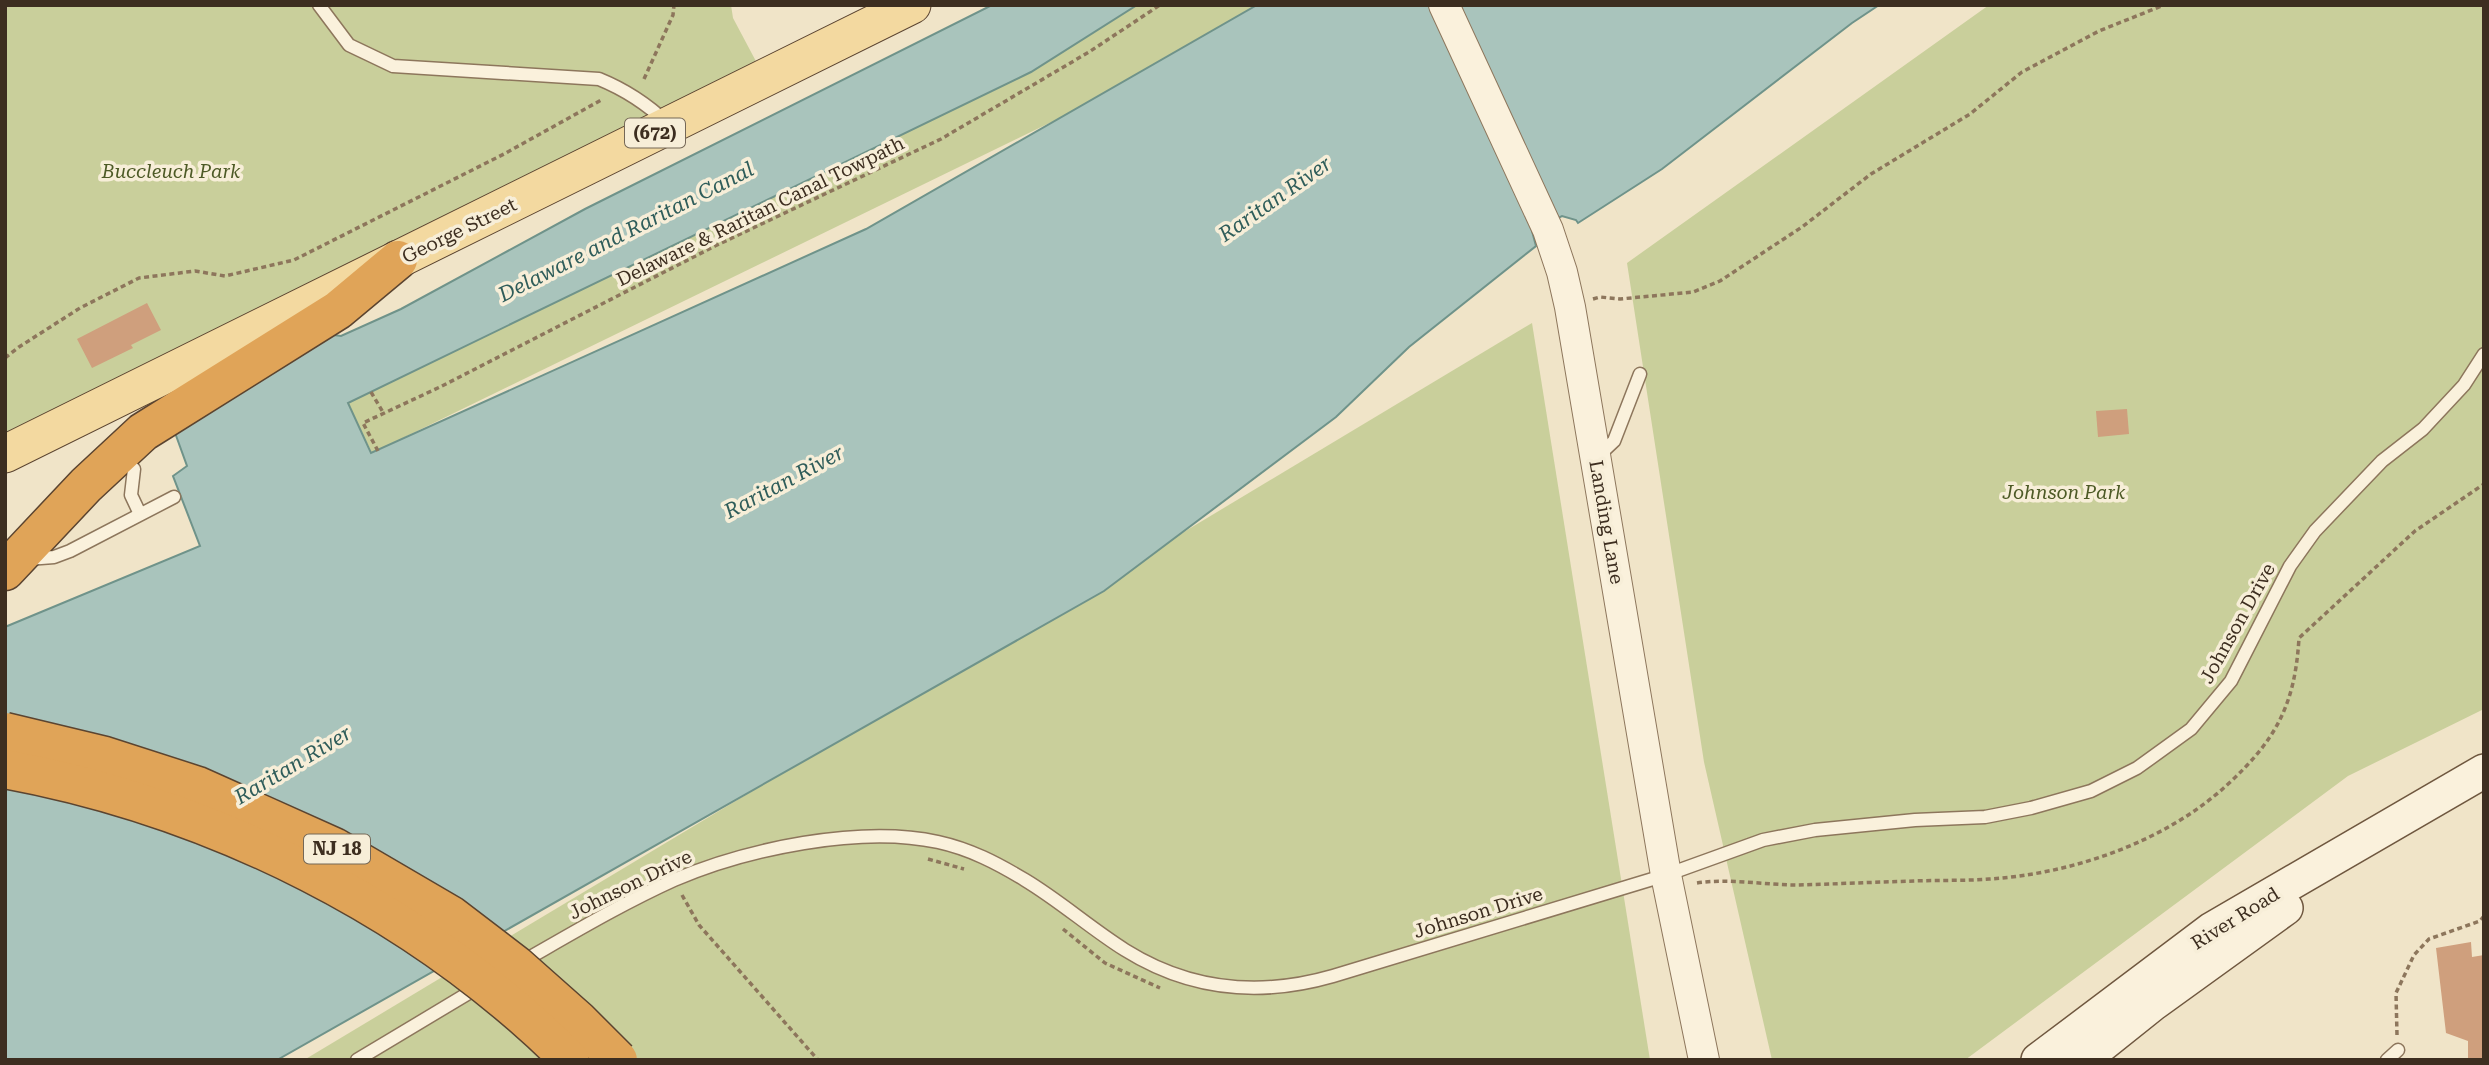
<svg xmlns="http://www.w3.org/2000/svg" width="2489" height="1065" font-family="'Roboto Serif',serif">
  <style>
    .green { fill: #c9cf9b }
    .water { fill: #a9c4bc; stroke: #6f938a; stroke-width: 2 }
    .building { fill: #cf9f7d }
    .lines { fill: none; stroke-linecap: round; stroke-linejoin: round }
    .service-casing { stroke: #8d765c; stroke-width: 15 }
    .tertiary-casing { stroke: #8d765c; stroke-width: 32 }
    .secondary-casing { stroke: #6f573f; stroke-width: 36 }
    .primary-casing { stroke: #5b4430; stroke-width: 39 }
    .motorway-casing { stroke: #5b4430; stroke-width: 41 }
    .path { stroke: #8d765c; stroke-width: 3.5; stroke-dasharray: 5 3.5; stroke-linecap: butt }
    .service { stroke: #faf1dc; stroke-width: 12 }
    .tertiary { stroke: #faf1dc; stroke-width: 30 }
    .secondary { stroke: #faf1dc; stroke-width: 33 }
    .primary { stroke: #f3d9a0; stroke-width: 37 }
    .motorway { stroke: #e0a458; stroke-width: 38 }
    .motorway-bridge-casing { stroke: #5b4430; stroke-width: 41; stroke-linecap: butt }
    .motorway-bridge { stroke: #e0a458; stroke-width: 38 }
    .labels { text-anchor: middle; stroke-width: 7; stroke-linejoin: round; paint-order: stroke }
    .shield { fill: #f7eed8; stroke: #756857; stroke-width: 2 }
    .shield-label { font-size: 18px; font-weight: bold; fill: #3d2e20 }
    .park-label { font-size: 19px; font-style: italic; fill: #4d5a26; stroke: #f7eed8 }
    .street-label { font-size: 19px; fill: #3d2e20; stroke: #f7eed8 }
    .water-label { font-size: 21px; font-style: italic; fill: #2f5d5a; stroke: #f7eed8 }
  </style>
  <rect width="100%" height="100%" fill="#f0e4c8"/>
  <!-- green -->
  <g class="green">
    <path d="M5,5H731L733,18L759,67L5,438Z"/>
    <path d="M1137,5H1261L1111,93L372,453L348,403L1031,72Z"/>
    <path d="M1989,5H2484V709L2348,776L1965,1060H1772L1704,762L1627,263Z"/>
    <path d="M1532,323L1650,1060H304Z"/>
  </g>
  <!-- water -->
  <path class="water" d="M992,5H1137L1031,72L348,403L371,453L866,229L1257,5H1879L1852,23L1662,169L1578,223L1576,220L1562,216L1532,231L1536,246L1409,347L1336,417L1104,591L277,1060H5V627L200,546L173,476L187,466L174,430L326,334L341,336L401,309L585,209Z"/>
  <!-- building -->
  <g class="building">
    <path d="M147,303L161,330L131,345L133,348L92,368L77,339Z"/>
    <path d="M2127,409L2129,434L2098,437L2096,411Z"/>
    <path d="M2471,942L2472,957L2484,955V1060H2468V1041L2446,1033L2436,948Z"/>
  </g>
  <g class="lines">
    <defs>
      <g id="service">
        <path d="M319,5L349,45L393,66L599,79C626,90 646,103 667,123"/>
        <path d="M122,456L134,469L131,495L140,514"/>
        <path d="M1596,458L1614,441L1640,374"/>
        <path d="M28,559L54,557L70,551L174,497"/>
        <path d="M520,963C571,934 621,904 674,880C746,849 860,825 938,842C970,849 997,863 1025,880C1060,901 1090,928 1125,950C1189,990 1260,997 1333,976L1666,875L1763,840L1815,830L1915,820L1985,817L2031,808L2091,791L2137,768L2191,729L2231,681L2290,566L2315,531L2382,461L2423,429L2464,385L2484,354"/>
        <path d="M357,1060L477,988"/>
        <path d="M2387,1060L2398,1050"/>
      </g>
      <path id="tertiary" d="M1444,5L1548,230L1562,272L1570,307L1666,875L1704,1060"/>
      <g id="secondary">
        <path d="M2038,1060L2212,929L2484,771"/>
        <path d="M2083,1060L2153,1004L2286,908"/>
      </g>
      <path id="primary" d="M5,454L912,5"/>
      <path id="motorway" d="M5,571L86,485L143,432L338,310L398,260"/>
    </defs>
    <!-- service casing -->
    <use href="#service" class="service-casing"/>
    <!-- tertiary casing -->
    <use href="#tertiary" class="tertiary-casing"/>
    <!-- secondary casing -->
    <use href="#secondary" class="secondary-casing"/>
    <!-- primary casing -->
    <use href="#primary" class="primary-casing"/>
    <!-- motorway casing -->
    <use href="#motorway" class="motorway-casing"/>
    <!-- path -->
    <g class="path">
      <path d="M644,79L673,15L674,5"/>
      <path d="M1593,299L1600,297L1620,299L1693,292L1720,281L1802,227L1871,174L1970,114L2022,72L2099,31L2164,5"/>
      <path d="M5,358L19,347L80,308L139,278L195,271L225,276L294,260L504,154L603,99"/>
      <path d="M371,392L384,414"/>
      <path d="M378,451L363,423L440,387L715,246L941,139L1089,52L1160,5"/>
      <path d="M928,859L964,869"/>
      <path d="M1697,883C1729,878 1765,885 1798,885C1836,884 1875,882 1914,881C1939,880 1964,881 1989,879C2072,874 2165,842 2227,785C2276,740 2295,705 2299,638L2415,531L2484,484"/>
      <path d="M682,895L699,925L818,1060"/>
      <path d="M1063,929L1105,963L1160,988"/>
      <path d="M2397,1035L2396,993L2414,955L2429,939L2480,921L2484,916"/>
    </g>
    <!-- service -->
    <use href="#service" class="service"/>
    <!-- tertiary -->
    <use href="#tertiary" class="tertiary"/>
    <!-- secondary -->
    <use href="#secondary" class="secondary"/>
    <!-- primary -->
    <use href="#primary" class="primary"/>
    <!-- motorway -->
    <use href="#motorway" class="motorway"/>
    <defs>
      <g id="motorway-bridge">
        <path d="M5,732L105,756L198,786L334,847L452,916L516,965L578,1020L618,1060"/>
        <path d="M5,769C215,808 418,909 570,1060"/>
      </g>
    </defs>
    <!-- motorway-bridge casing -->
    <use href="#motorway-bridge" class="motorway-bridge-casing"/>
    <!-- motorway-bridge -->
    <use href="#motorway-bridge" class="motorway-bridge"/>
  </g>
  <g class="labels">
    <!-- shield labels -->
    <g class="shield">
      <rect x="625" y="118.5" width="60" height="29" rx="5"/>
      <rect x="304" y="834.5" width="66" height="29" rx="5"/>
    </g>
    <g class="shield-label">
      <text x="655" y="139">(672)</text>
      <text x="337" y="855">NJ 18</text>
    </g>
    <!-- park labels -->
    <g class="park-label">
      <text x="171" y="178">Buccleuch Park</text>
      <text x="2064" y="499">Johnson Park</text>
    </g>
    <!-- street labels -->
    <g class="street-label">
      <text transform="translate(760 211) rotate(-26)" y="7">Delaware &amp; Raritan Canal Towpath</text>
      <text transform="translate(459 230) rotate(-26)" y="7">George Street</text>
      <text transform="translate(1607 522) rotate(80)" y="7">Landing Lane</text>
      <text transform="translate(2237 623) rotate(-61)" y="7">Johnson Drive</text>
      <text transform="translate(630 884) rotate(-26)" y="7">Johnson Drive</text>
      <text transform="translate(1478 912) rotate(-17)" y="7">Johnson Drive</text>
      <text transform="translate(2235 918) rotate(-32)" y="7">River Road</text>
    </g>
    <!-- water labels -->
    <g class="water-label">
      <text transform="translate(1275 199) rotate(-35)" y="7">Raritan River</text>
      <text transform="translate(626 232) rotate(-27)" y="7">Delaware and Raritan Canal</text>
      <text transform="translate(784 482) rotate(-28)" y="7">Raritan River</text>
      <text transform="translate(293 765) rotate(-31)" y="7">Raritan River</text>
    </g>
  </g>
  <!-- border -->
  <rect width="2489" height="1065" fill="none" stroke="#3d2e20" stroke-width="14"/>
</svg>
